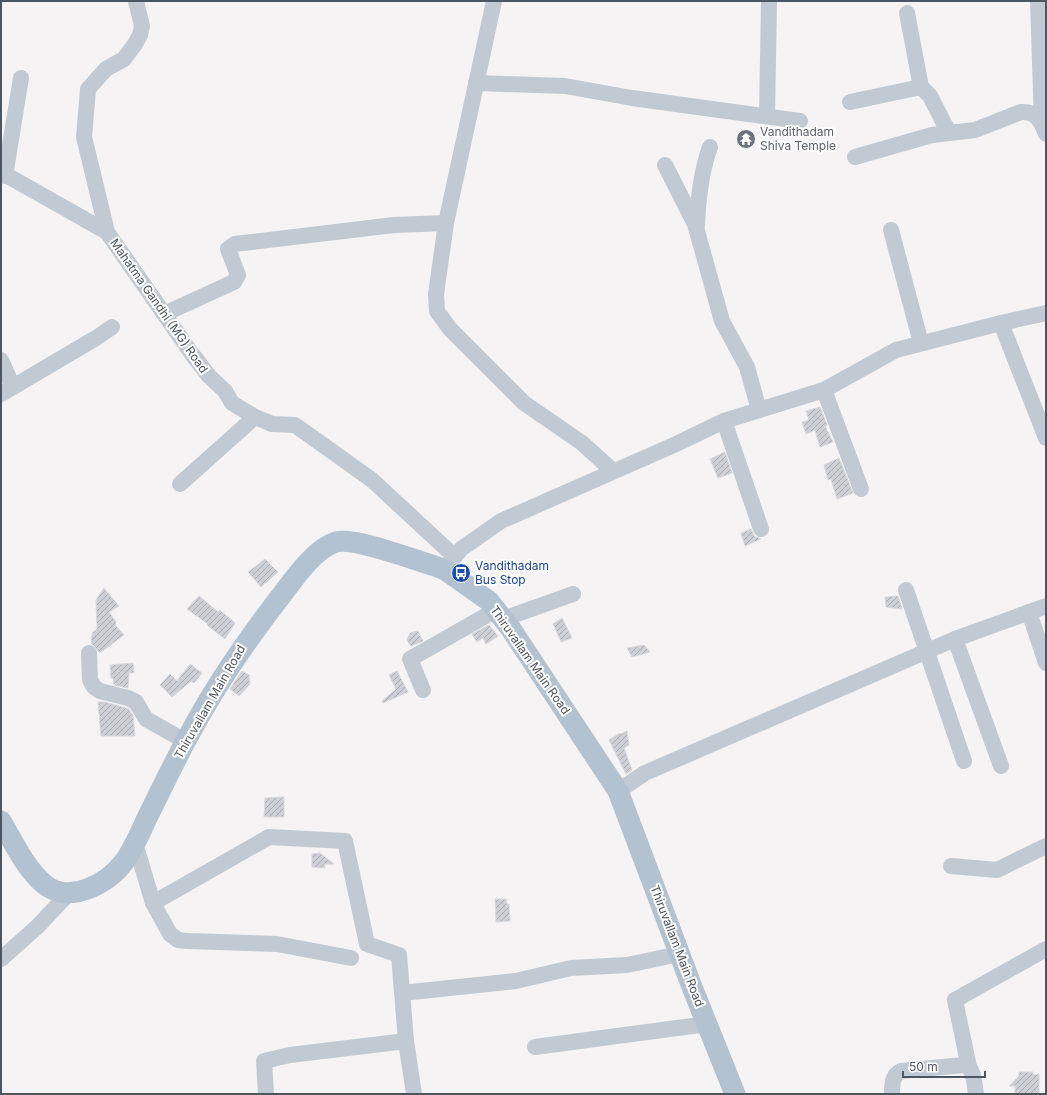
<svg xmlns="http://www.w3.org/2000/svg" width="1047" height="1095" font-family="Inter,sans-serif">
  <style>
    .building { fill: url(#building-hatch); stroke: #d7d9de }
    .lines { fill: none; stroke-linecap: round; stroke-linejoin: round }
    .minor { stroke: #c1cad2; stroke-width: 16 }
    .major { stroke: #b3c2d1; stroke-width: 21 }
    .labels { text-anchor: middle; stroke-width: 4; stroke-linejoin: round; paint-order: stroke }
    .worship-label { font-size: 12px; fill: #5b616d; stroke: #fff; text-anchor: start }
    .street-label { font-size: 12px; fill: #4a5661; stroke: #fff }
    .transit-label { font-size: 12px; fill: #164399; stroke: #fff; text-anchor: start }
  </style>
  <defs>
    <pattern id="building-hatch" width="6" height="6" patternUnits="userSpaceOnUse"><rect width="6" height="6" fill="#cdcfd5"/><path d="M-1 1l2-2M0 6l6-6M5 7l2-2" fill="none" stroke="#a8abb0"/></pattern>
  </defs>
  <rect width="100%" height="100%" fill="#f5f3f3"/>
  <!-- building -->
  <g class="building">
    <path d="M820,407L827,425L825,426L833,442L820,447L815,430L806,434L802,422L809,420L806,411Z"/>
    <path d="M725,452L732,473L718,478L710,459Z"/>
    <path d="M839,458L853,493L837,499L831,479L828,480L824,465Z"/>
    <path d="M751,529L754,536L761,539L745,546L741,533Z"/>
    <path d="M265,559L278,572L261,587L248,572Z"/>
    <path d="M104,588L119,606L109,612L116,622L115,625L124,635L100,653L92,644L91,639L93,632L97,629L96,600Z"/>
    <path d="M199,596L218,612L220,610L235,623L225,639L207,625L208,624L187,609Z"/>
    <path d="M898,596L902,609L886,607L885,597Z"/>
    <path d="M562,618L572,638L561,642L553,624Z"/>
    <path d="M489,625L498,636L486,644L483,638L477,642L472,634Z"/>
    <path d="M418,631L423,641L411,646L407,640L410,633Z"/>
    <path d="M644,645L650,652L632,657L627,648Z"/>
    <path d="M133,663L134,673H129L128,688L114,685L113,678H111L110,665Z"/>
    <path d="M190,664L202,673L194,683L191,681L172,697L160,685L170,674L177,681Z"/>
    <path d="M242,671L249,675L250,684L239,696L230,689Z"/>
    <path d="M397,671L408,692L383,703L382,701L396,689L389,675Z"/>
    <path d="M98,702H105L129,709L133,716L135,736H101Z"/>
    <path d="M627,731L629,745L624,748L632,770L626,774L609,740L620,733L621,734Z"/>
    <path d="M284,797V817H264L265,798Z"/>
    <path d="M320,853L334,864H324L325,868L312,867V854Z"/>
    <path d="M495,899H506L507,904H509L510,921L496,922Z"/>
    <path d="M1019,1072H1033V1075L1039,1074V1093L1015,1094V1086H1009L1019,1076Z"/>
  </g>
  <g class="lines">
    <!-- minor -->
    <g class="minor">
      <path d="M136,1L142,26L140,35L135,44L124,59L106,69L88,89L84,137L107,232L192,354L209,376L225,391L232,403L255,417L272,424L295,425L372,480L454,556"/>
      <path d="M494,1L446,223L436,294L437,311L450,329L524,403L582,443L613,471"/>
      <path d="M1038,1L1042,123"/>
      <path d="M907,13L921,87L930,96L949,133"/>
      <path d="M476,83L565,86L632,98L800,121"/>
      <path d="M850,102L921,87"/>
      <path d="M767,116L769,1"/>
      <path d="M855,157L932,135L975,130L1021,112C1036,111 1041,121 1046,134"/>
      <path d="M665,165L695,224L722,321L747,367L759,410"/>
      <path d="M1,172L107,232"/>
      <path d="M5,176L21,78"/>
      <path d="M697,226C698,198 701,172 710,147"/>
      <path d="M891,230L921,343"/>
      <path d="M164,314L234,282L238,275L228,249L235,244L394,225L446,223"/>
      <path d="M1001,323L1046,438"/>
      <path d="M1,360L13,387"/>
      <path d="M824,390L861,489"/>
      <path d="M1,394L96,338L112,327"/>
      <path d="M724,421L761,529"/>
      <path d="M180,484L255,417"/>
      <path d="M449,564L461,549L501,521L674,445L724,421L824,390L896,350L1001,323L1046,313"/>
      <path d="M906,590L964,761"/>
      <path d="M1029,612L1046,663"/>
      <path d="M503,619L573,594"/>
      <path d="M955,639L1001,766"/>
      <path d="M89,653L90,680L94,687L100,691L128,698L136,702L146,719L185,741"/>
      <path d="M423,690L410,659L496,610"/>
      <path d="M618,791L645,773L955,639L1046,606"/>
      <path d="M135,843L153,903L170,934L178,940L188,941L277,944L351,958"/>
      <path d="M951,866L997,870L1046,846"/>
      <path d="M153,903L269,837L345,841L367,944L399,955L406,1041L414,1094"/>
      <path d="M1,959L38,926L70,892"/>
      <path d="M402,993L516,981L571,968L627,965L679,954"/>
      <path d="M535,1047L707,1024"/>
      <path d="M969,1067L955,1000L1046,949"/>
      <path d="M266,1094L264,1061L290,1055L406,1041"/>
      <path d="M892,1094C892,1085 892,1075 901,1071L963,1065C975,1066 974,1085 976,1094"/>
    </g>
    <!-- major -->
    <path class="major" d="M1,821C13,841 25,868 44,884C69,905 107,884 124,862C134,848 140,833 147,818C161,790 174,762 189,735C216,684 249,637 284,592C296,576 316,548 336,542C355,537 414,560 435,566L445,570L489,601L511,629L618,791L692,987L735,1094"/>
  </g>
  <!-- icons -->
  <defs>
    <symbol id="temple-disc" viewBox="-11 -11 22 22"><circle r="9.5" fill="#6b7280" stroke="#fff"/><path d="M0-6L5-2H3V0L6.5 2.5H4V6H1.5V3h-3V6H-4V2.5H-6.5L-3 0V-2H-5Z" fill="#fff"/></symbol>
    <symbol id="bus-disc" viewBox="-11 -11 22 22"><circle r="9.5" fill="#1a4fb4" stroke="#fff"/><path d="M-5-6H5V4H4V6H2V4H-2V6H-4V4H-5ZM-3.5-4V0h7V-4ZM-3.5 1.2v1.5H-2V1.2ZM2 1.2v1.5H3.5V1.2Z" fill="#fff"/></symbol>
  </defs>
  <g fill-rule="evenodd">
    <use href="#temple-disc" x="735" y="128" width="22" height="22"/>
    <use href="#bus-disc" x="450" y="562" width="22" height="22"/>
  </g>
  <g class="labels">
    <!-- worship labels -->
    <g class="worship-label">
      <text x="760" y="136">Vandithadam<tspan x="760" dy="14">Shiva Temple</tspan></text>
    </g>
    <!-- street labels -->
    <g class="street-label">
      <text transform="translate(159 306) rotate(55)" y="4">Mahatma Gandhi (MG) Road</text>
      <text transform="translate(530 660) rotate(55)" y="4">Thiruvallam Main Road</text>
      <text transform="translate(210 702) rotate(-60)" y="4">Thiruvallam Main Road</text>
      <text transform="translate(677 946) rotate(69)" y="4">Thiruvallam Main Road</text>
    </g>
    <!-- transit labels -->
    <g class="transit-label">
      <text x="475" y="570">Vandithadam<tspan x="475" dy="14">Bus Stop</tspan></text>
    </g>
  </g>
  <!-- border -->
  <rect width="1047" height="1095" fill="none" stroke="#4a5661" stroke-width="4"/>
  <!-- scale -->
  <path d="M903 1071v6h82v-6" fill="none" stroke="#4a5661" stroke-width="2"/>
  <text x="909" y="1071" font-size="12" fill="#4a5661" stroke="#ffffff" stroke-width="3" paint-order="stroke">50 m</text>
</svg>
